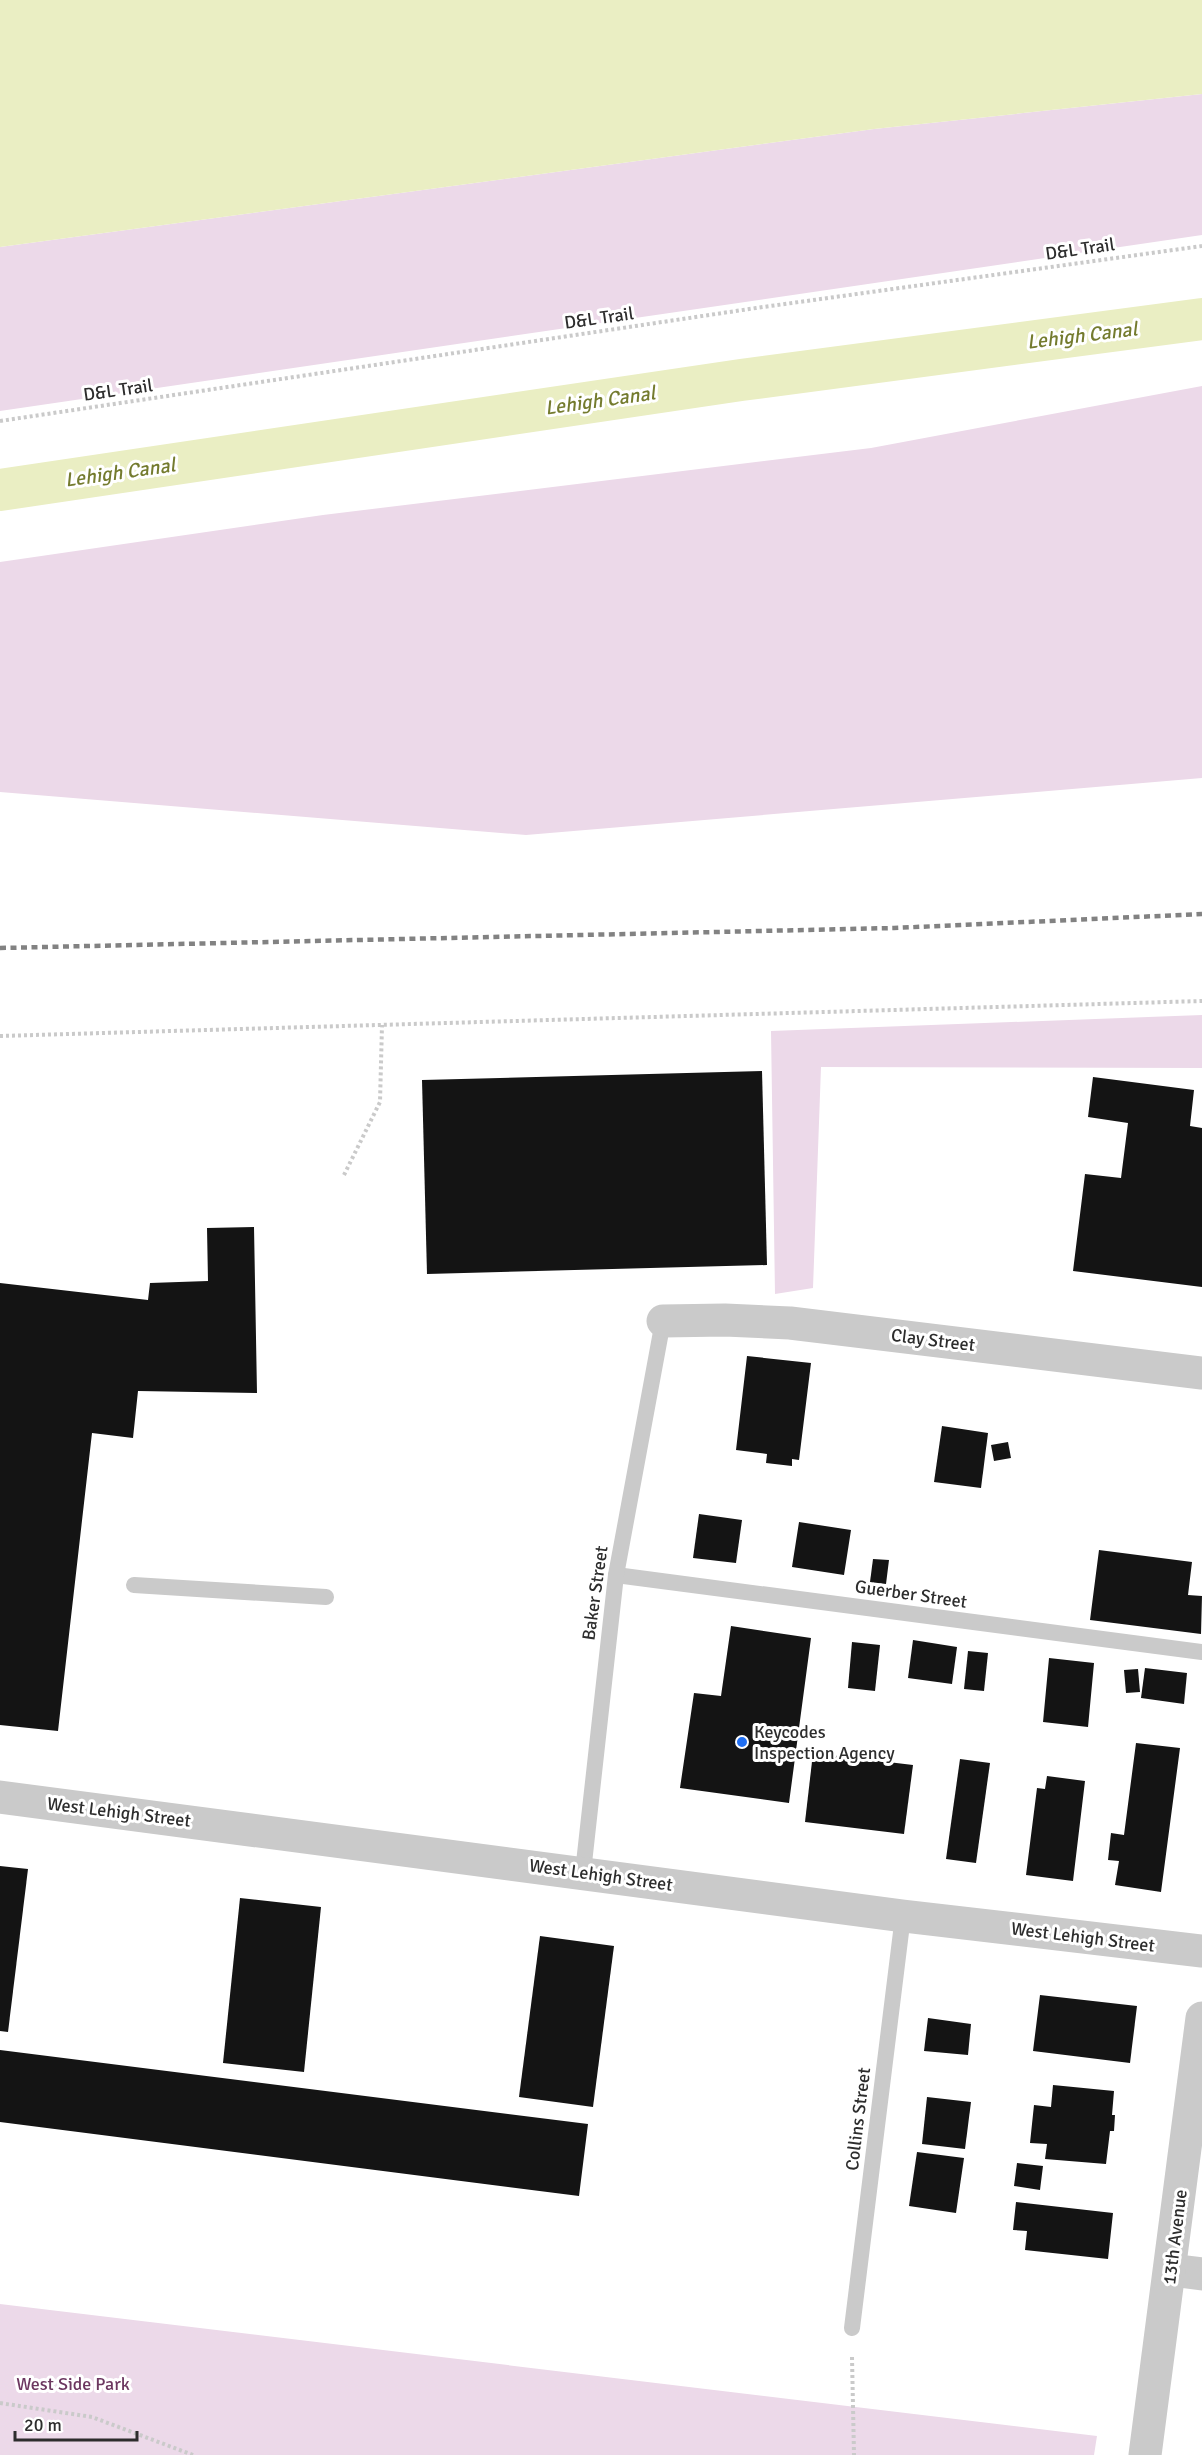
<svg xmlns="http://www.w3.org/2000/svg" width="1202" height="2455" font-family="Signika,sans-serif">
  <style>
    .green { fill: #ecd9e9 }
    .water { fill: #eaeec3 }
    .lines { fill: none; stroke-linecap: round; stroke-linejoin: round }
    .canal { stroke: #eaeec3; stroke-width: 42 }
    .building { fill: #141414 }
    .path { stroke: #cacaca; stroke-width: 4; stroke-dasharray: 3 3; stroke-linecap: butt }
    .lane { stroke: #cacaca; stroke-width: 16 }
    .street { stroke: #cacaca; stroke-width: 33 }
    .rail { stroke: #828282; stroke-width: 4.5; stroke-dasharray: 6 4.5; stroke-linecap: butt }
    .poi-dot { fill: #206ff3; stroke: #fff; stroke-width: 2 }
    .labels { text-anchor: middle; stroke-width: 6; stroke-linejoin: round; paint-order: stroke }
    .street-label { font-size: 18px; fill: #2d2d2d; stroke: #fff }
    .poi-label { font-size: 18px; fill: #2d2d2d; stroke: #fff; text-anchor: start }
    .park-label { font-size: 18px; fill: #6c3760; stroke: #fff }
    .water-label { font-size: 20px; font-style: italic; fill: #747b2e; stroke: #fff }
  </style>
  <rect width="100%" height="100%" fill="#fff"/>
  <!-- green -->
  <g class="green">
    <path d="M1202,94V235L0,411V247L874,129Z"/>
    <path d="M1202,386V778L526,835L0,792V562L323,515L871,448Z"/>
    <path d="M1202,1015V1068L821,1067L813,1288L775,1294L771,1031Z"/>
    <path d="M0,2304L1097,2436L1094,2455H0Z"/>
  </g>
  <!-- water -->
  <path class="water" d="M0,0H1202V94L874,129L0,247Z"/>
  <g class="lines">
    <!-- canal -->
    <path class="canal" d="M0,490L741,380L1202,319"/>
  </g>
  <!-- building -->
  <g class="building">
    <path d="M762,1071L767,1265L427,1274L422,1080Z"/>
    <path d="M1093,1077L1194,1090L1190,1126L1202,1128V1287L1073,1271L1085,1174L1121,1178L1128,1123L1088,1117Z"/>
    <path d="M254,1227L257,1393L138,1391L133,1438L92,1433L58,1731L0,1725V1283L148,1300L150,1283L208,1281L207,1228Z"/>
    <path d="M747,1356L811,1363L799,1460L792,1459V1466L766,1463L767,1454L736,1450Z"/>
    <path d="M942,1426L988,1433L981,1488L934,1482Z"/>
    <path d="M1008,1442L1011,1458L994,1461L991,1445Z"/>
    <path d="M699,1514L742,1520L736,1563L693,1558Z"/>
    <path d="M799,1522L851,1530L844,1575L792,1567Z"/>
    <path d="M1099,1550L1192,1562L1188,1595L1202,1596L1201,1634L1090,1620Z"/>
    <path d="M873,1559L889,1560L886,1584L870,1582Z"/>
    <path d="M731,1626L811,1638L789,1803L680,1788L694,1693L721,1696Z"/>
    <path d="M913,1640L957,1647L952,1684L908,1678Z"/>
    <path d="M852,1642L880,1645L875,1691L848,1688Z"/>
    <path d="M968,1651L988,1653L984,1691L964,1689Z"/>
    <path d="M1049,1658L1094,1663L1088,1727L1043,1722Z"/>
    <path d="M1145,1668L1187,1673L1184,1704L1141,1698Z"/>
    <path d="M1138,1669L1140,1692L1126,1693L1124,1670Z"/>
    <path d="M1136,1743L1180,1748L1161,1892L1115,1885L1119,1861L1108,1860L1111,1833L1124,1835Z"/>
    <path d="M813,1753L913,1765L904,1834L805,1822Z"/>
    <path d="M960,1759L990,1763L976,1863L946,1859Z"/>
    <path d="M1047,1776L1085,1781L1073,1881L1026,1875L1037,1788L1045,1789Z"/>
    <path d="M0,1866L28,1869L8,2032L0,2031Z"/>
    <path d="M240,1898L321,1907L304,2072L223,2063Z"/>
    <path d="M540,1936L614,1946L593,2107L519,2097Z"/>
    <path d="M1040,1995L1137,2006L1130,2063L1033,2051Z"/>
    <path d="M928,2018L971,2024L968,2055L924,2051Z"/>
    <path d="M0,2050L588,2124L579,2196L0,2122Z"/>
    <path d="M1053,2085L1114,2091L1112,2115H1115L1114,2131H1110L1106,2164L1045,2159L1047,2144L1030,2143L1034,2105L1051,2107Z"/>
    <path d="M927,2097L971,2102L965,2149L922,2144Z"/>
    <path d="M917,2152L964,2158L956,2213L909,2206Z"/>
    <path d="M1017,2163L1043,2166L1040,2190L1014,2186Z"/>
    <path d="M1016,2202L1113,2213L1108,2259L1025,2250L1027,2231L1013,2230Z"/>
  </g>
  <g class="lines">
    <!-- path -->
    <g class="path">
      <path d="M0,421L756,308L1202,246"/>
      <path d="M0,1036L1202,1001"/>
      <path d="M344,1175L380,1102L382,1025"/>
      <path d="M852,2357L854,2455"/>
      <path d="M0,2403L92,2417L193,2455"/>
    </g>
    <!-- lane -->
    <g class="lane">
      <path d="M616,1575L1202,1652"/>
      <path d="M134,1585L326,1597"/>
      <path d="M583,1872L616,1575L663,1321"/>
      <path d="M852,2328L903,1916"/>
    </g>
    <!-- street -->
    <g class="street">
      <path d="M663,1321L725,1320L790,1323L1202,1373"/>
      <path d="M0,1797L903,1916L1202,1951"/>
      <path d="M1171,2270L1202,2274"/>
      <path d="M1145,2455L1202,2018"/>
    </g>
    <!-- rail -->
    <path class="rail" d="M0,948L894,928L1202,914"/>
  </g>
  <!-- markers -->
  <circle class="poi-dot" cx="742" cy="1742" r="6"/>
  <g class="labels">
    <!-- street labels -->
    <g class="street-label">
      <text transform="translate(1080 249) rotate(-8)" y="6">D&amp;L Trail</text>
      <text transform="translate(599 318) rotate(-8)" y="6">D&amp;L Trail</text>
      <text transform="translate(118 390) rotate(-8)" y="6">D&amp;L Trail</text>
      <text transform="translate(933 1340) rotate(7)" y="6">Clay Street</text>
      <text transform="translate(595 1593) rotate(-82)" y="6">Baker Street</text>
      <text transform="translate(911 1594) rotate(8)" y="6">Guerber Street</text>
      <text transform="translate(119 1812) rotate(7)" y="6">West Lehigh Street</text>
      <text transform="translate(601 1875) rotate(8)" y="6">West Lehigh Street</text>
      <text transform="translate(1083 1937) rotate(7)" y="6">West Lehigh Street</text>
      <text transform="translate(858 2119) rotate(-83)" y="6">Collins Street</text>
      <text transform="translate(1175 2237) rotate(-83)" y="6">13th Avenue</text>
    </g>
    <!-- poi labels -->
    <g class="poi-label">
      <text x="754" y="1738">Keycodes<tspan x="754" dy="21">Inspection Agency</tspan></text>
    </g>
    <!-- park labels -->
    <g class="park-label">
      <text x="73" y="2390">West Side Park</text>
    </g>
    <!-- water labels -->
    <g class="water-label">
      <text transform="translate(1082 335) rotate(-7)" y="7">Lehigh Canal</text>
      <text transform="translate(600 400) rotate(-8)" y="7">Lehigh Canal</text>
      <text transform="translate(120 472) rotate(-8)" y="7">Lehigh Canal</text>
    </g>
  </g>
  <!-- scale -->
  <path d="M15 2431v9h122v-9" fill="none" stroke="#2d2d2d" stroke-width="3"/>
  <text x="24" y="2431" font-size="18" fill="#2d2d2d" stroke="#ffffff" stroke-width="4.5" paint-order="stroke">20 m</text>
</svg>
